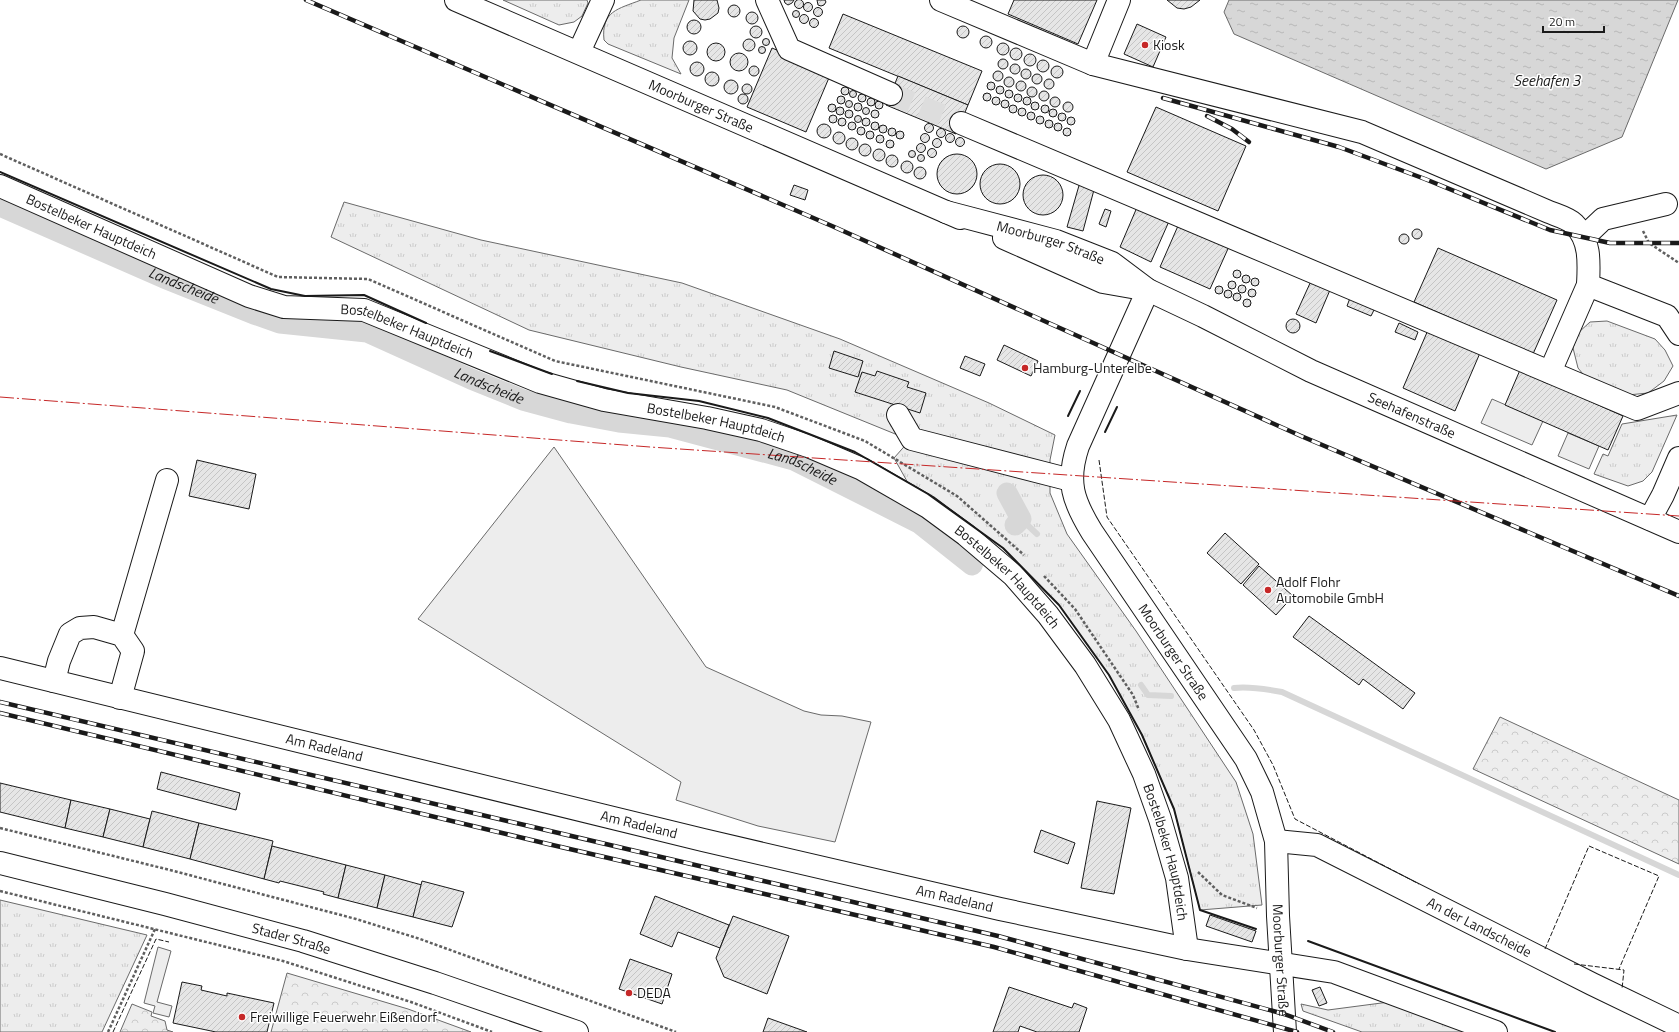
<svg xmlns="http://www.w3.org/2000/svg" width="1679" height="1032" font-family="'Titillium Web',sans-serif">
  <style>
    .grass { fill: url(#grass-tufts); stroke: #6a6a6a }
    .forest { fill: url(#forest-crowns); stroke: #6a6a6a }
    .built { fill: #ededed; stroke: #6a6a6a }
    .water { fill: url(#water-ripples); stroke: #6a6a6a }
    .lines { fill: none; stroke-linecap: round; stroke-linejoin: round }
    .stream { stroke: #d7d7d7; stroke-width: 6 }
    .canal { stroke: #d7d7d7; stroke-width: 21 }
    .building { fill: url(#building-hatch); stroke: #1a1a1a }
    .minor-tunnel { stroke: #ddd; stroke-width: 22; stroke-dasharray: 22 11; stroke-linecap: butt }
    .minor-casing { stroke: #1a1a1a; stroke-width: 24 }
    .major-casing { stroke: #1a1a1a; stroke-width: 24 }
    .path { stroke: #5f5f5f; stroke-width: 2.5; stroke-dasharray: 3 2; stroke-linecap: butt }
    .minor { stroke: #fff; stroke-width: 22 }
    .major { stroke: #fff; stroke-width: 22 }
    .rail-casing { stroke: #1a1a1a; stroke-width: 4.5 }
    .rail { stroke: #fff; stroke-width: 3; stroke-dasharray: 9; stroke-linecap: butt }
    .fence { stroke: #1a1a1a; stroke-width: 1; stroke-dasharray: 5 2; stroke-linecap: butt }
    .wall { stroke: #1a1a1a; stroke-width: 2 }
    .power { stroke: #c62828; stroke-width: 1; stroke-dasharray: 14 3 2 3; stroke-linecap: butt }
    .poi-dot { fill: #c62828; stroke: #fff; stroke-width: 1.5 }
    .labels { text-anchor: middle; stroke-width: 3; stroke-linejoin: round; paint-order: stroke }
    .poi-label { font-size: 14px; fill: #1a1a1a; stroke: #fff; text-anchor: start }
    .street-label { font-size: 14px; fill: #1a1a1a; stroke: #fff }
    .water-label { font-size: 15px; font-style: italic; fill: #1a1a1a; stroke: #fff }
  </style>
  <defs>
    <pattern id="grass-tufts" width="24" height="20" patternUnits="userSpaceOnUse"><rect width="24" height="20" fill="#ededed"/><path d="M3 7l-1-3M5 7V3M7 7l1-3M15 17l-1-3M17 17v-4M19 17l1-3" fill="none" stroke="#cbcbcb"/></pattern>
    <pattern id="forest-crowns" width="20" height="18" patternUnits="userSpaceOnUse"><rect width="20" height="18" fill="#ededed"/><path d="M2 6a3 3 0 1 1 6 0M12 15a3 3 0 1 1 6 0" fill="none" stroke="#cbcbcb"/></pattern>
    <pattern id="water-ripples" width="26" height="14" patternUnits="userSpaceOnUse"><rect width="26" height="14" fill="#d7d7d7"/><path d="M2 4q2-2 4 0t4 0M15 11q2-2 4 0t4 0" fill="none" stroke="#b8b8b8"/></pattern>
    <pattern id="building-hatch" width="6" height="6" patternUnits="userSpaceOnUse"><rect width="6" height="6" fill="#e6e6e6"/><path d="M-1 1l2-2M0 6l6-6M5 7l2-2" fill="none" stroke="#c5c5c5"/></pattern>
  </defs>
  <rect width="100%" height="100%" fill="#fff"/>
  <!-- grass -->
  <g class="grass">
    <path d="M503,0H587L588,3L582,16L574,22L559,25Z"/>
    <path d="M641,0H689L674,38L672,58L681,74L608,44L604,40C601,11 618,9 641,0Z"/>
    <path d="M344,202L481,240L682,283L840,339L989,403L1055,435L1050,460V493L1067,534L1136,631L1236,782L1253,834L1262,905L1200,910L1174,809L1142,735L1109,675L1059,605L1003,548L928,494L908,483L894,458L910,440L787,390L681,367L529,330L331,237Z"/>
    <path d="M1607,321L1655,339L1665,350L1673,366L1664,381L1648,393L1628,395L1587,379L1578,368L1573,348L1578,333L1590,322Z"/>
    <path d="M1677,415L1652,472L1643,481L1628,486L1594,474L1603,454L1608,456L1622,424Z"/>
    <path d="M0,900L147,935L102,1032H0Z"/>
    <path d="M1389,1002L1469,1032H1362L1303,1011L1301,1004L1328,1010Z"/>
  </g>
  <!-- forest -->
  <g class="forest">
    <path d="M1500,717L1679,800V864L1473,769Z"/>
    <path d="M287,973L408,1009L471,1032H271Z"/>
    <path d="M132,1004L152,1012L151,1016L165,1021L167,1030L173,1032H120Z"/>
  </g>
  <!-- built -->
  <g class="built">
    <path d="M1492,399L1543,421L1532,445L1481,423Z"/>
    <path d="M1568,433L1599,446L1589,469L1558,456Z"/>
    <path d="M554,447L706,667L804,711L821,715L842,716L871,722L835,842L758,826L676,800L681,782L418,619Z"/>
    <path d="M158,947L171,951L157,1002L172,1006L169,1017L153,1013L155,1006L144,1003Z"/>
  </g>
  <!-- water -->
  <path class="water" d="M1229,0H1678L1622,137L1546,169L1234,34L1224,12Z"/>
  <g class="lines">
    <!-- stream -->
    <g class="stream">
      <path d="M1021,519L1037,534"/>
      <path d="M1141,685L1148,695L1171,696"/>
      <path d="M1234,688C1249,686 1266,689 1282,692L1679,875"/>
    </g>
    <!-- canal -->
    <g class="canal">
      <path id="s1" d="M0,206L164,278L254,314L280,323L367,332L471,379L523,400L571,413L619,422L670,427L794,460L919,523L972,565L973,563"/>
      <path d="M1007,493L1021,519L1015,525"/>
    </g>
  </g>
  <!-- building -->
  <g class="building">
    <circle cx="799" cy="4" r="4.5"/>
    <path d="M694,0H717L719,8L718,13L710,19L705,20L700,19L693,11Z"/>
    <path d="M784,0H794L792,3L788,5L785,3Z"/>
    <path d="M817,0H825L826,2L824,5L821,6L818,5Z"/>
    <path d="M1014,0H1097L1078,44L1008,14Z"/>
    <path d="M1167,0H1200L1191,7L1184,9L1177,8Z"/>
    <circle cx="808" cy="7" r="4.5"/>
    <circle cx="734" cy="11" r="6"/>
    <circle cx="818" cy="12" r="4.5"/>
    <circle cx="796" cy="14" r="3.5"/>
    <circle cx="752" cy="18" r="6"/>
    <path d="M843,14L982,71L968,105L829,48Z"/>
    <circle cx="804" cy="19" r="4.5"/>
    <circle cx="814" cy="23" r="4.5"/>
    <circle cx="694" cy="27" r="7"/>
    <path d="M1137,24L1166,37L1153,67L1124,54Z"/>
    <circle cx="756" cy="32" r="6"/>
    <circle cx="963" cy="32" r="6"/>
    <circle cx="986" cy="42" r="6"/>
    <circle cx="766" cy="42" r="3.5"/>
    <circle cx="749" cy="45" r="6"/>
    <circle cx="690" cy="48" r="7"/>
    <circle cx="1003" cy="49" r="6"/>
    <circle cx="716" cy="52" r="9"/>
    <circle cx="762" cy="50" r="3.5"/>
    <circle cx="1016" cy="54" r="6"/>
    <path d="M772,48L831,73L806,132L747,107Z"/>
    <circle cx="739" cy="62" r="9"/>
    <circle cx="1030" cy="60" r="6"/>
    <circle cx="1003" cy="64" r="5"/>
    <circle cx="1043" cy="66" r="6"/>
    <circle cx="697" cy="69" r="7"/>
    <circle cx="1015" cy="69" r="5"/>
    <circle cx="754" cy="71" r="5"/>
    <circle cx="1057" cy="72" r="6"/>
    <circle cx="1026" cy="74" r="5"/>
    <circle cx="998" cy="76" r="5"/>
    <circle cx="712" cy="79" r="7"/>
    <circle cx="1037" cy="79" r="5"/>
    <path d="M898,76L968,105L956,134L886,105Z"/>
    <circle cx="1009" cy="82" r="5"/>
    <circle cx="1049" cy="84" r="5"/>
    <circle cx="731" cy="87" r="7"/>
    <circle cx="1021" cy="86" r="5"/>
    <circle cx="991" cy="86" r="4"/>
    <circle cx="747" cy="89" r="5"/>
    <circle cx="1000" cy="90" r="4"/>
    <circle cx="1032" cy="92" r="5"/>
    <circle cx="845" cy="91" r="4"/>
    <circle cx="1009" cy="94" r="4"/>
    <circle cx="853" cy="94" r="3.5"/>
    <circle cx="1044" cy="96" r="5"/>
    <circle cx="987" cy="97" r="4"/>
    <circle cx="743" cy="99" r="5"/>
    <circle cx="1018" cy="98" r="4"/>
    <circle cx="862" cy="98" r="4"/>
    <circle cx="841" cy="100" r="4"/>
    <circle cx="1027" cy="101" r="4"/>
    <circle cx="1055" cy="102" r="5"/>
    <circle cx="996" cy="101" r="4"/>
    <circle cx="871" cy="102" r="4"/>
    <circle cx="1005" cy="104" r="4"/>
    <circle cx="849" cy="104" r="3.5"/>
    <circle cx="879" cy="105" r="4"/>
    <circle cx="1068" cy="107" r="5"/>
    <circle cx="1035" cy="106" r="4"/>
    <circle cx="858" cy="107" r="4"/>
    <circle cx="832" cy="108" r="4"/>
    <circle cx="1045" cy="109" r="4"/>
    <circle cx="1013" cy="109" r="4"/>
    <path d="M1156,107L1246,146L1218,211L1127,172Z"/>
    <circle cx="840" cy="111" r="4"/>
    <circle cx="866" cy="111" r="3.5"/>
    <circle cx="1022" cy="112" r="4"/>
    <circle cx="1053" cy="113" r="4"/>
    <circle cx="875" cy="114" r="4"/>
    <circle cx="849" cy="114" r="4"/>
    <circle cx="1031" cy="116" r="4"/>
    <circle cx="1062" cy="117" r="4"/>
    <circle cx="833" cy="119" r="4"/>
    <circle cx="858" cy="119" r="3.5"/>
    <circle cx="1040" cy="120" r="4"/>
    <circle cx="1071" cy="121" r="4"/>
    <circle cx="842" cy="122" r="4"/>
    <circle cx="866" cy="122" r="4"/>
    <circle cx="1049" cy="124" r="4"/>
    <circle cx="852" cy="126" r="4"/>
    <circle cx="875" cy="126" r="4"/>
    <circle cx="1058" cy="127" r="4"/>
    <circle cx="929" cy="128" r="4.5"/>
    <circle cx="824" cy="131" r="7"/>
    <circle cx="883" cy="129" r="4"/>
    <circle cx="861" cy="131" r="4"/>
    <circle cx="892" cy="132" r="4"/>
    <circle cx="1067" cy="132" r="4"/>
    <circle cx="941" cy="133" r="4.5"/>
    <circle cx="900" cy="135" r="4"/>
    <circle cx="870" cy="135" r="4"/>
    <circle cx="839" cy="138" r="6"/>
    <circle cx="950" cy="138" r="4.5"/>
    <circle cx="925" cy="138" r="4.5"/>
    <circle cx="880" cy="139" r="4"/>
    <circle cx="960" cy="142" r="4.5"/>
    <circle cx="852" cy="144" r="6"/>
    <circle cx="937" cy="143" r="4.5"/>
    <circle cx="890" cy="144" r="4"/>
    <circle cx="921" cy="148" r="4.5"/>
    <circle cx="865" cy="150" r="6"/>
    <circle cx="932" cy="153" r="4.5"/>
    <circle cx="879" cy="155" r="6"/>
    <circle cx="912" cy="154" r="3.5"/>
    <circle cx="957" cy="174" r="20"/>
    <circle cx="921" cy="158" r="3.5"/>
    <circle cx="892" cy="161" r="6"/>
    <circle cx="907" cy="167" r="6"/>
    <circle cx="1000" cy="184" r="20"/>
    <circle cx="920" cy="173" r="6"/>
    <circle cx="1043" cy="195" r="20"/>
    <path d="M1080,182L1095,186L1083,231L1067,227Z"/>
    <path d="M794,185L808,190L805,200L790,195Z"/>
    <path d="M1138,205L1170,219L1151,262L1120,247Z"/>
    <path d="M1105,209L1111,211L1106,227L1099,224Z"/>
    <path d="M1181,219L1231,242L1210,289L1160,267Z"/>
    <circle cx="1417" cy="234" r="5"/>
    <circle cx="1404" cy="239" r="5"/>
    <path d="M1438,248L1557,300L1533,354L1414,302Z"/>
    <circle cx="1237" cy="274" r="4"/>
    <circle cx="1246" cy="279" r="4"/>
    <circle cx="1255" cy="282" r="4"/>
    <path d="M1311,281L1330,290L1316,323L1296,314Z"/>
    <circle cx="1232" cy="285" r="4"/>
    <circle cx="1242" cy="289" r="4"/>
    <circle cx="1219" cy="290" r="4"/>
    <circle cx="1252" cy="293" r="4"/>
    <circle cx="1228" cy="294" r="4"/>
    <circle cx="1237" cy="297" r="4"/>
    <path d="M1350,298L1375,308L1371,316L1347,306Z"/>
    <circle cx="1247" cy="303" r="4"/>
    <circle cx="1293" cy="326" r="7"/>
    <path d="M1399,323L1418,332L1415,340L1395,332Z"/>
    <path d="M1428,330L1480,353L1455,411L1403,388Z"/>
    <path d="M1004,345L1038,361L1031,376L997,360Z"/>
    <path d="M834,351L863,361L858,377L829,368Z"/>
    <path d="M965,356L985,364L980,376L960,368Z"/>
    <path d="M1520,370L1623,416L1608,450L1505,405Z"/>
    <path d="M877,371L909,382L907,387L926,393L920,413L855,392L862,372L875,376Z"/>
    <path d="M197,460L256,474L249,509L189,496Z"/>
    <path d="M1225,533L1259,564L1241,584L1207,553Z"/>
    <path d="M1259,566L1293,596L1276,615L1243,585Z"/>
    <path d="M1309,616L1415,693L1403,709L1363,679L1359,685L1293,637Z"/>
    <path d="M161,772L240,793L236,810L157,789Z"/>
    <path d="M0,783L71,800L65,828L0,812Z"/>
    <path d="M71,800L110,809L103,837L65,828Z"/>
    <path d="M1097,801L1131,808L1114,894L1081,888Z"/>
    <path d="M110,809L150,819L143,847L103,837Z"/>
    <path d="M152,811L199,823L190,859L143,847Z"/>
    <path d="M199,823L273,841L264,879L190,859Z"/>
    <path d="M1041,830L1075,843L1068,864L1034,852Z"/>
    <path d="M272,846L346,865L338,898L323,894L324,892L280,881L279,883L264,879Z"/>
    <path d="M346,865L385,875L377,908L338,898Z"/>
    <path d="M385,875L422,885L413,917L377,908Z"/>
    <path d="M422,881L464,892L452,927L413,917Z"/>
    <path d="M655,896L729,925L720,948L678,932L672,947L640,934Z"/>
    <path d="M1210,915L1256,931L1252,942L1206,926Z"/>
    <path d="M733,916L789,936L767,994L724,977L716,958Z"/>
    <path d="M630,959L672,974L662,1004L619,989Z"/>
    <path d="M182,982L202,986L201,990L227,996V993L274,1003L267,1032H216L173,1023Z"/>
    <path d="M1009,987L1072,1008L1074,1003L1087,1008L1079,1032H1037L1020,1026L1018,1032H993Z"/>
    <path d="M1320,987L1327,1003L1319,1006L1312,990Z"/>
    <path d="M768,1018L807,1032H763Z"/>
  </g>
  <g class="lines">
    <!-- minor-tunnel -->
    <path class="minor-tunnel" d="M891,94L961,123"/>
    <defs>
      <g id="minor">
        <path d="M767,0L789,49L891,94"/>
        <path d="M941,0L1093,64L1362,132L1549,212C1556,215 1568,218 1574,224C1591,240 1589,264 1588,285L1667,316L1679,334"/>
        <path d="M579,52L603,0"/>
        <path d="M1093,64L1119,0"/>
        <path d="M961,123L1637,409L1679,393"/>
        <path id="s2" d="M0,186L249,296L284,307L364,310L540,382L604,400L707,418L761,430L808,446L862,469L928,507L966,535L1013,575L1048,615L1085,665L1119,720L1144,774L1160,819L1177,878L1187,949"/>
        <path d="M1584,237L1603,219L1666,204"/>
        <path d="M1550,372L1588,285"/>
        <path d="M898,415L912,439L1071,480"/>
        <path d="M1650,519L1663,495L1679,458"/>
        <path d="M122,635L167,480"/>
        <path id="s3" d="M0,668L703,840L1000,909L1187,949L1334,972L1496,1032"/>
        <path d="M54,681L59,661L70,634L80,628L94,627L122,635L133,651L120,698"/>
        <path id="s4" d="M1276,841L1317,845L1592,984L1679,1026"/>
      </g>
      <g id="major">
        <path id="s5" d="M456,0L960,218"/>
        <path id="s6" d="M946,212L1056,241L1112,263L1148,290L1203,316L1311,371L1679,532"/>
        <path d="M1004,238L1103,282L1143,289"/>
        <path id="s7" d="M1148,290L1078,446C1066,482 1073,501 1092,532L1246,759L1262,792L1276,841L1278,916L1285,1032"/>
        <path id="s8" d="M0,863L165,904L303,941L435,983L577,1032"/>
      </g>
    </defs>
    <!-- minor casing -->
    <use href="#minor" class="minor-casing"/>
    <!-- major casing -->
    <use href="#major" class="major-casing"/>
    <!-- path -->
    <g class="path">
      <path d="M0,154L278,277L368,279L555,361L775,407L865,441L957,496L1024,555"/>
      <path d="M1643,231L1649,243L1679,263"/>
      <path d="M1044,576L1075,609L1133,695L1139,710"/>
      <path d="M0,828L170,870L356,919L420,939L676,1032"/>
      <path d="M1198,872L1222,895L1257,908"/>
      <path d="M0,891L283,961L411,1002L492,1032"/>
      <path d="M108,1032L155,929"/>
    </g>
    <!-- minor -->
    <use href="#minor" class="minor"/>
    <!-- major -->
    <use href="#major" class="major"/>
    <defs>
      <g id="rail">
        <path d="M306,0L832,226L1301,436L1679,596"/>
        <path d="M1163,98L1339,147L1425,179L1550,230L1610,243H1679"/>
        <path d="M1207,116L1232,129L1249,142"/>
        <path d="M0,702L998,936L1284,1014L1333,1032"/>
        <path d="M0,713L548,844L994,947L1297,1032"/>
      </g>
    </defs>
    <!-- rail casing -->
    <use href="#rail" class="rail-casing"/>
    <!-- rail -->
    <use href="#rail" class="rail"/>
    <!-- fence -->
    <g class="fence">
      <path d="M1099,460L1107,517L1254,730L1273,765L1295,819L1419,884"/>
      <path d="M1545,949L1589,846L1659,876L1619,969"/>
      <path d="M1574,964L1624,970L1622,989"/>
      <path d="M113,1032L156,939L169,942"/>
    </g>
    <!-- wall -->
    <g class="wall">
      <path d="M0,172L271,289L305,296L364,295L426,323"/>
      <path d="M490,351L552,374"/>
      <path d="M577,381L628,393L699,401L768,418L855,452L928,494L1003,548L1059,605L1109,675L1142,735L1174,809L1200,910L1256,929"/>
      <path d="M1068,416L1080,391"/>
      <path d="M1105,432L1117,407"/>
      <path d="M1308,941L1555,1032"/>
    </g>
    <!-- power -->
    <path class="power" d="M0,397L650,447L1679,516"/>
  </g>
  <!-- markers -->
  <g class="poi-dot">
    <circle cx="1145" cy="45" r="4"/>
    <circle cx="1025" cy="368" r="4"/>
    <circle cx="1268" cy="590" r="4"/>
    <circle cx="629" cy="993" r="4"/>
    <circle cx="242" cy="1017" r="4"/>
  </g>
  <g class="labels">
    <!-- poi labels -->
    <g class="poi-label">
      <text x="1153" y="50">Kiosk</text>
      <text x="1033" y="373">Hamburg-Unterelbe</text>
      <text x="1276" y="587">Adolf Flohr<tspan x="1276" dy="16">Automobile GmbH</tspan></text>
      <text x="637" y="998">DEDA</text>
      <text x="250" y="1022">Freiwillige Feuerwehr Eißendorf</text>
    </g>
    <!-- street labels -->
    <g class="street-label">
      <text dy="5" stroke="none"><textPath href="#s5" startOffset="267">Moorburger Straße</textPath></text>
      <text dy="5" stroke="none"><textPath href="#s2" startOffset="100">Bostelbeker Hauptdeich</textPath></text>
      <text dy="5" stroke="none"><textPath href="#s6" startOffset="109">Moorburger Straße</textPath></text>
      <text dy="5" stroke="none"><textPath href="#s2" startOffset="436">Bostelbeker Hauptdeich</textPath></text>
      <text dy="5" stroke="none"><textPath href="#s6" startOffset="511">Seehafenstraße</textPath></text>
      <text dy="5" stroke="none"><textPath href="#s2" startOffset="760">Bostelbeker Hauptdeich</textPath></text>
      <text dy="5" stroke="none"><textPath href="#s2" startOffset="1096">Bostelbeker Hauptdeich</textPath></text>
      <text dy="5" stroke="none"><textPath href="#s7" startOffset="407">Moorburger Straße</textPath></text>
      <text dy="5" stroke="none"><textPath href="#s3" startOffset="334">Am Radeland</textPath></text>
      <text dy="5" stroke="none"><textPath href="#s3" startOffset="658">Am Radeland</textPath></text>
      <text dy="5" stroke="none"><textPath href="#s2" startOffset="1420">Bostelbeker Hauptdeich</textPath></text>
      <text dy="5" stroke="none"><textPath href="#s3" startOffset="982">Am Radeland</textPath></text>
      <text dy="5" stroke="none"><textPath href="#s4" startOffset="223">An der Landscheide</textPath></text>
      <text dy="5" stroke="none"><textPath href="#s8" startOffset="301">Stader Straße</textPath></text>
      <text dy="5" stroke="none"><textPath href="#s7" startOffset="743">Moorburger Straße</textPath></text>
    </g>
    <!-- water labels -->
    <g class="water-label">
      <text x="1547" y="86">Seehafen 3</text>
      <text dy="5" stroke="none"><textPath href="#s1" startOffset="200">Landscheide</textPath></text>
      <text dy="5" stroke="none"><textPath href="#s1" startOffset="524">Landscheide</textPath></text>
      <text dy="5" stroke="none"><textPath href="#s1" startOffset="849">Landscheide</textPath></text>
    </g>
  </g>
  <!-- scale -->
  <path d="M1543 26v6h61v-6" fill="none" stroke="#1a1a1a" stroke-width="2"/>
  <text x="1549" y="26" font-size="12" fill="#1a1a1a" stroke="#ffffff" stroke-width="3" paint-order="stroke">20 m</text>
</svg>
